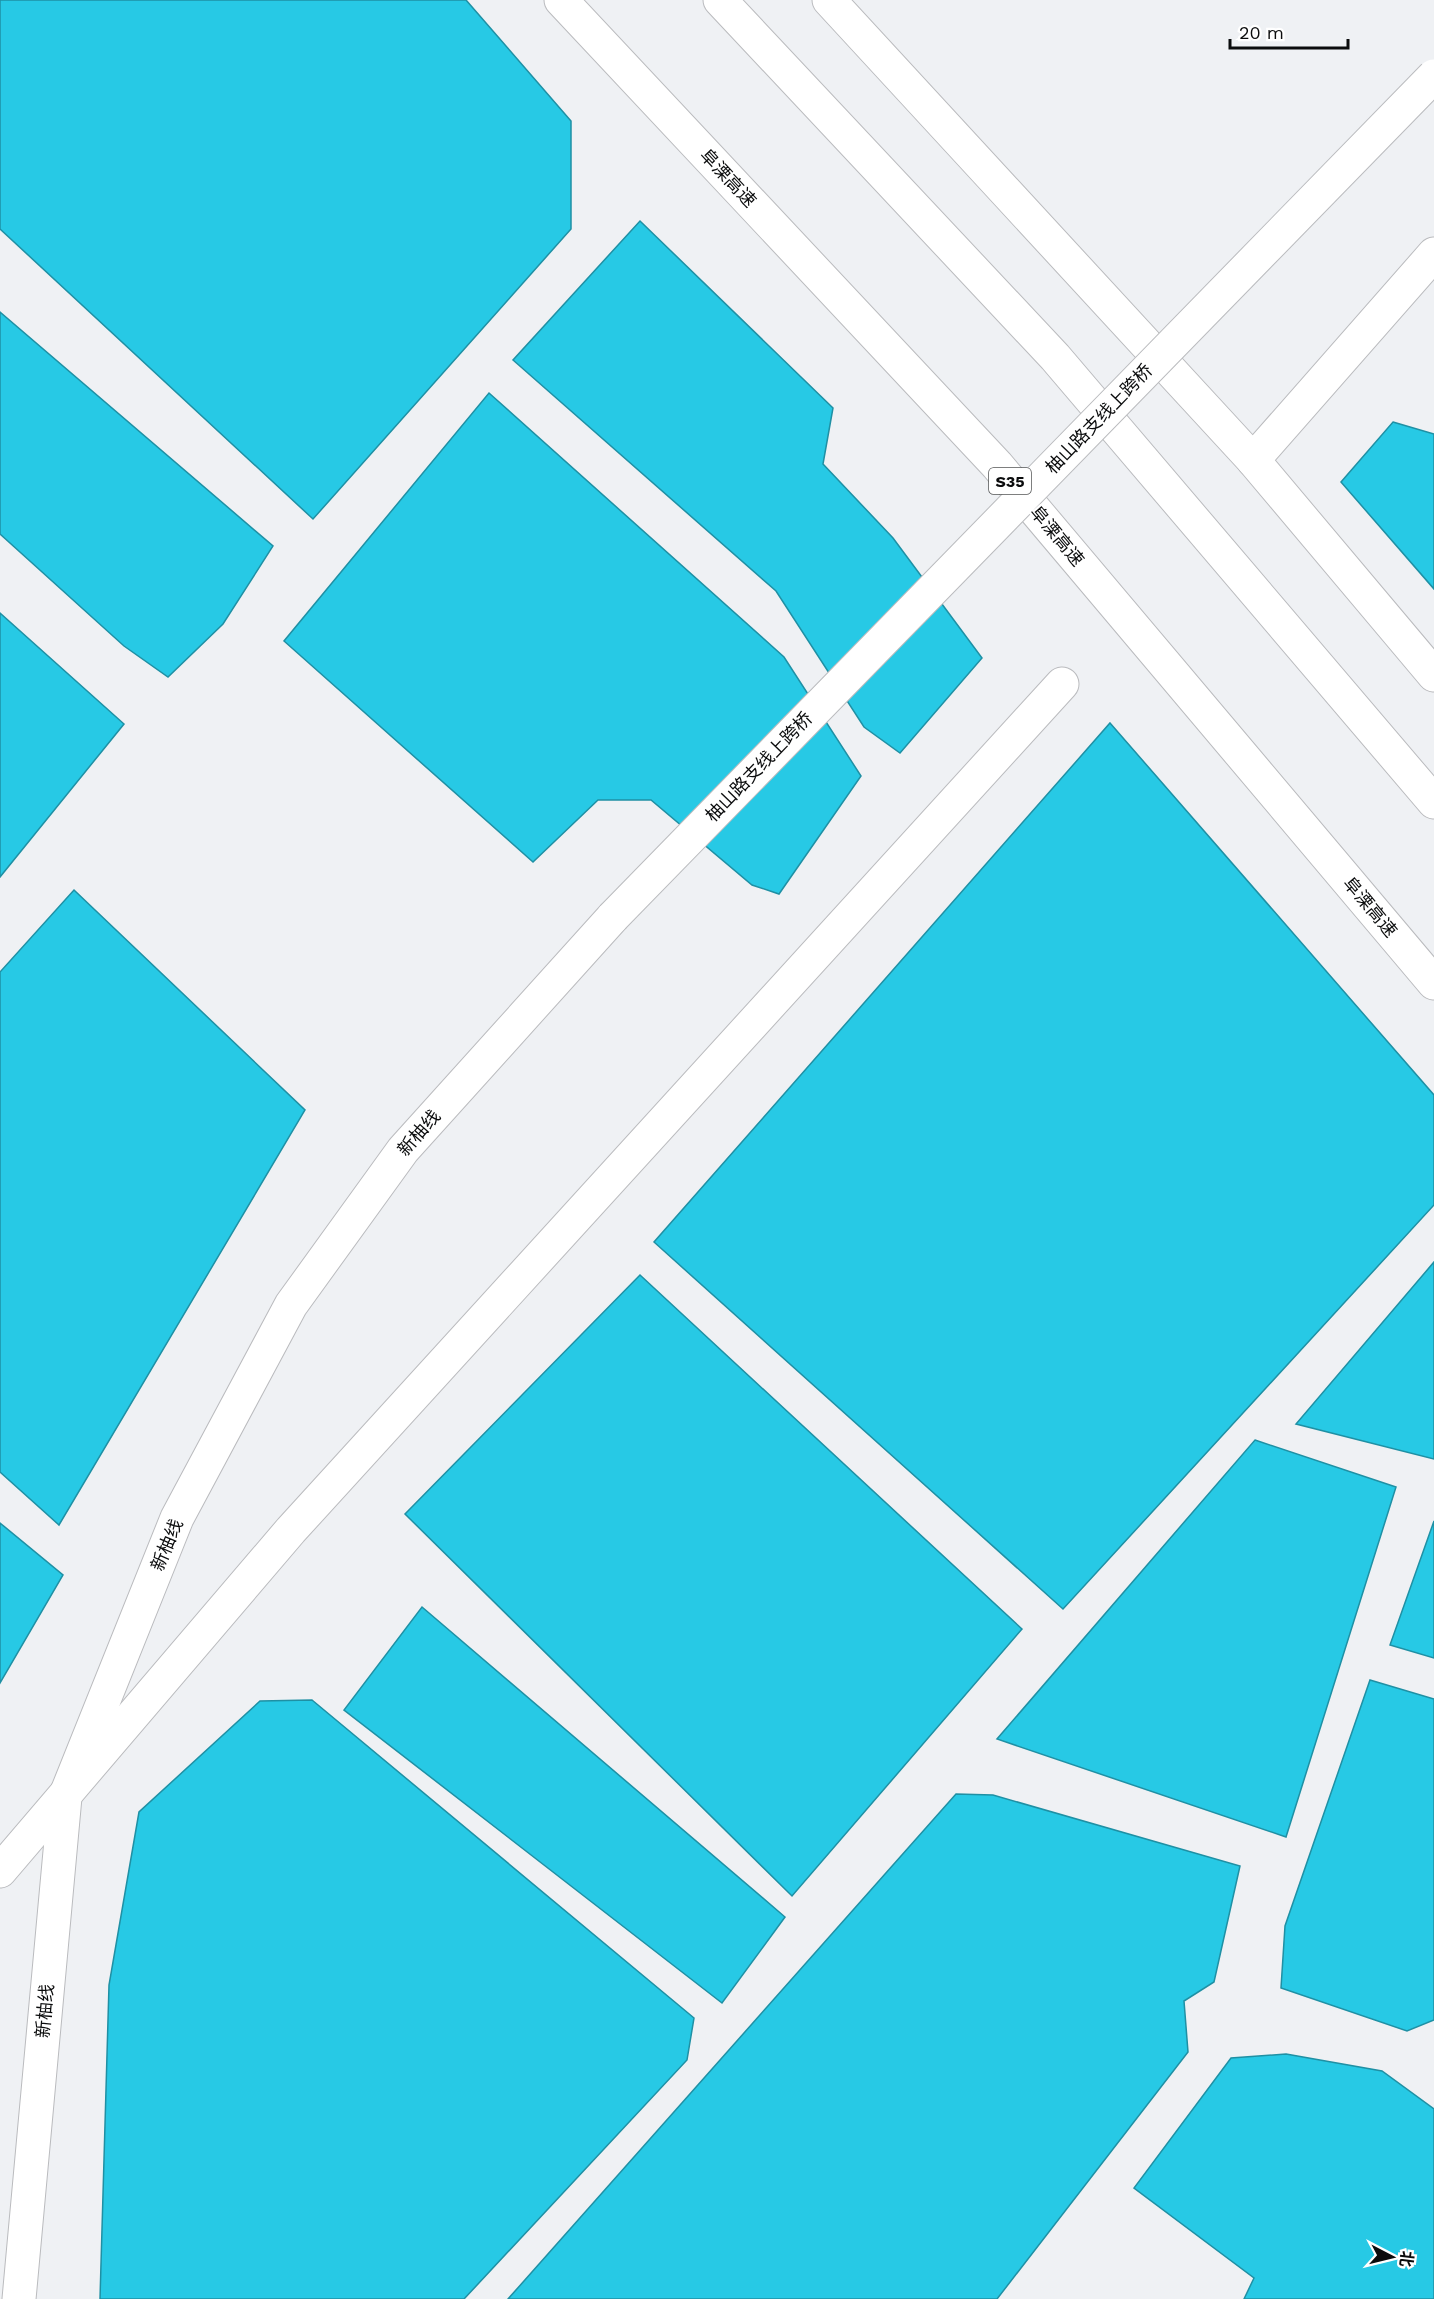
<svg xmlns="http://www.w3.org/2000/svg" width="1434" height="2299" font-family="'Work Sans','Noto Sans SC',sans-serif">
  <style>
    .water { fill: #27c9e5; stroke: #1f90a4; stroke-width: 1.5 }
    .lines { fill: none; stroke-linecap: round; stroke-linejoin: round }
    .minor-casing { stroke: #babbbe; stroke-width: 35 }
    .major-casing { stroke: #babbbe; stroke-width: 35 }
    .highway-casing { stroke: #babbbe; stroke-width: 35 }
    .minor { stroke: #fff; stroke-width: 33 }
    .major { stroke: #fff; stroke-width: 33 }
    .highway { stroke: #fff; stroke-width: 33 }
    .major-bridge-casing { stroke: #babbbe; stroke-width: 35; stroke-linecap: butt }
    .major-bridge { stroke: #fff; stroke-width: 33 }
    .labels { text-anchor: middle; stroke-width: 4.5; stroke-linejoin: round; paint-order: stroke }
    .shield { fill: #fff; stroke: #545556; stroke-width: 1.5 }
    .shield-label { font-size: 16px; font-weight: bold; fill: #0b0c0d }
    .street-label { font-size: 18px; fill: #0b0c0d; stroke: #fff }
  </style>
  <rect width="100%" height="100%" fill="#eff1f4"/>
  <!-- water -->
  <g class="water">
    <path d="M0,0H466L571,121V229L313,519L0,229Z"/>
    <path d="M640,221L833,408L823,464L893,538L982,658L900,753L864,727L776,591L513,360Z"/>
    <path d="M0,312L273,546L223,624L168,677L124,646L0,534Z"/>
    <path d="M489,393L784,657L861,776L779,894L752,885L651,800H598L533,862L284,641Z"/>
    <path d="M1393,422L1434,434V589L1341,482Z"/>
    <path d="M0,613L124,724L0,877Z"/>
    <path d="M1110,723L1434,1095V1205L1063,1609L654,1242Z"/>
    <path d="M74,890L305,1110L59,1525L0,1472V972Z"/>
    <path d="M1434,1262V1459L1296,1424Z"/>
    <path d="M640,1275L1022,1629L792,1896L405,1514Z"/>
    <path d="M1255,1440L1396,1487L1286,1837L997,1739Z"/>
    <path d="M1434,1521V1658L1390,1645Z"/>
    <path d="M0,1523L63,1575L0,1683Z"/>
    <path d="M422,1607L785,1917L722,2003L344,1710Z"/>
    <path d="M1370,1680L1434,1699V2020L1407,2031L1281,1988L1285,1926Z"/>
    <path d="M312,1700L694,2018L687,2060L464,2299H100L109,1985L139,1812L260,1701Z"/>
    <path d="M956,1794L993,1795L1240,1866L1214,1982L1184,2001L1188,2052L997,2299H508Z"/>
    <path d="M1286,2054L1382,2071L1434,2109V2299H1244L1254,2278L1134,2188L1231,2058Z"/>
  </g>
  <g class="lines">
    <defs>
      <g id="minor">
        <path d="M829,0L1253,460L1434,675"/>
        <path d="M1253,460L1434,254"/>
        <path d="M0,1871L291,1530L1062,684"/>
      </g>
      <path id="major" d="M19,2299L65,1797L177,1518L291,1305L403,1150L613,917"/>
      <g id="highway">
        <path d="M561,0L997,465L1434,983"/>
        <path d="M720,0L1055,357L1434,802"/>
      </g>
    </defs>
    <!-- minor casing -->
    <use href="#minor" class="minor-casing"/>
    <!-- major casing -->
    <use href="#major" class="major-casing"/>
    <!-- highway casing -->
    <use href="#highway" class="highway-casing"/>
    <!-- minor -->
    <use href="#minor" class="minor"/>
    <!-- major -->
    <use href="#major" class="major"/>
    <!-- highway -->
    <use href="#highway" class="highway"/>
    <defs>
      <path id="major-bridge" d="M613,917L1434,76"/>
    </defs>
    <!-- major-bridge casing -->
    <use href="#major-bridge" class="major-bridge-casing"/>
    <!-- major-bridge -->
    <use href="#major-bridge" class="major-bridge"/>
  </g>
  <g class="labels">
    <!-- shield labels -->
    <rect class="shield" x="989" y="468" width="42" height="26" rx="4.5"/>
    <g class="shield-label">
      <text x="1010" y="487">S35</text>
    </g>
    <!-- street labels -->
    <g class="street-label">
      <text transform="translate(728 178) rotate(47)" y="6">阜溧高速</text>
      <text transform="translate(1099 419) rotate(-46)" y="6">柚山路支线上跨桥</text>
      <text transform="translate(1057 536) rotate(50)" y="6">阜溧高速</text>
      <text transform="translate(759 767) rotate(-46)" y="6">柚山路支线上跨桥</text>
      <text transform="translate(1370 907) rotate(50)" y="6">阜溧高速</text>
      <text transform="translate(419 1133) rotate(-49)" y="6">新柚线</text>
      <text transform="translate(167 1545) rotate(-67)" y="6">新柚线</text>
      <text transform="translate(45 2011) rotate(-85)" y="6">新柚线</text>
    </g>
  </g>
  <!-- north arrow -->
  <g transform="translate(1392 2257) rotate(97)" stroke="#ffffff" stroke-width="4.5" paint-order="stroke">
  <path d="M0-4.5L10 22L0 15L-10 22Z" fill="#0b0c0d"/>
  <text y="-9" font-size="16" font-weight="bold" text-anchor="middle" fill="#0b0c0d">北</text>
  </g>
  <!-- scale -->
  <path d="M1230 39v9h118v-9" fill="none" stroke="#0b0c0d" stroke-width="3"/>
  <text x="1239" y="39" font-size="18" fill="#0b0c0d" stroke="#ffffff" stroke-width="4.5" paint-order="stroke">20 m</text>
</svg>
